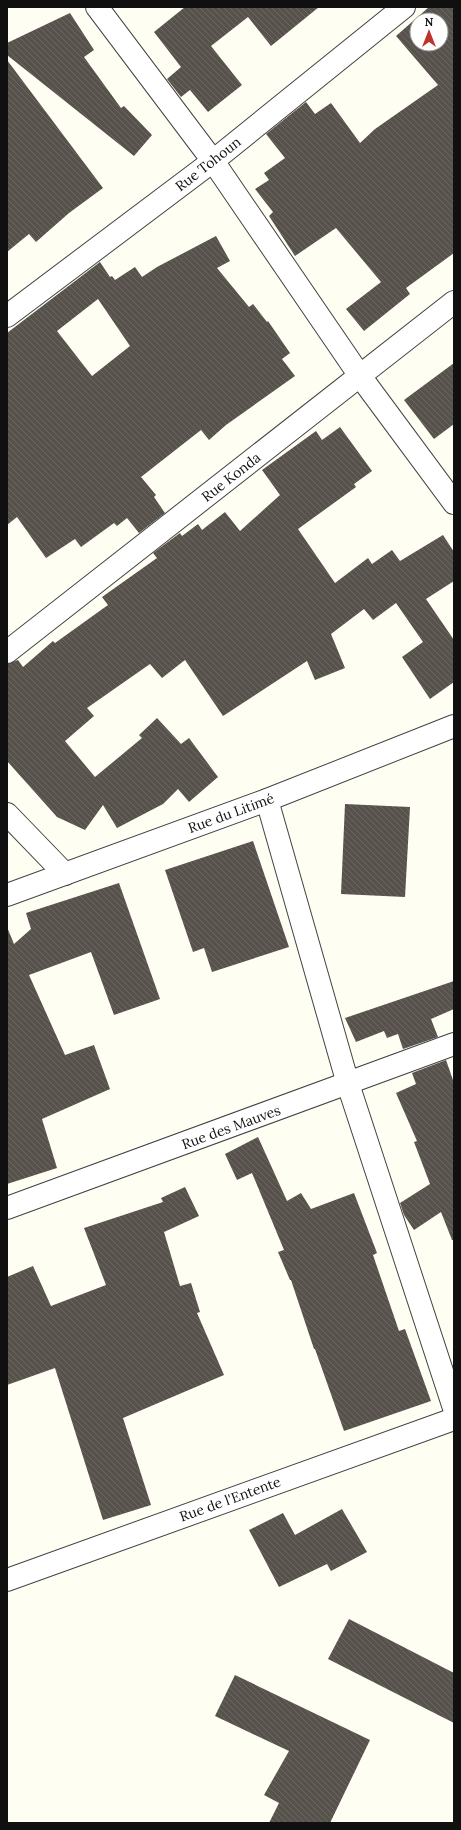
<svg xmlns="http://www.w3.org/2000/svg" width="461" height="1830" font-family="Lora,serif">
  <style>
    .building { fill: url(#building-back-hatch); fill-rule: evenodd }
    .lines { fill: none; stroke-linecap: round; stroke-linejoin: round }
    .minor-casing { stroke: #434343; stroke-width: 24 }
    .minor { stroke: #fff; stroke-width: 22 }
    .labels { text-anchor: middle; stroke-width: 4; stroke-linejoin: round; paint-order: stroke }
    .street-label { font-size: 14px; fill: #101010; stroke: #fff }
  </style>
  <defs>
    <pattern id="building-back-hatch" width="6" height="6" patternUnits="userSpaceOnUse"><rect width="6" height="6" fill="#58524c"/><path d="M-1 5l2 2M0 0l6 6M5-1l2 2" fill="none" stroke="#6b6661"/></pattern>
  </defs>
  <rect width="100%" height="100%" fill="#fffef3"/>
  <!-- building -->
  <g class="building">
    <path d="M185,7H319L271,46L248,17L211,46L242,85L208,112L190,90L181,97L167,79L181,67L154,32Z"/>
    <path d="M429,7H454V253L406,288L410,294L364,331L346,309L381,282L336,228L295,256L269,216L273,212L255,189L269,180L264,173L285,158L266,134L306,102L315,114L331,103L360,143L375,129L438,85L396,36ZM417,20H441V44H417Z"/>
    <path d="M70,13L94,50L84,57L121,108L124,106L152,135L134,156L7,55V43Z"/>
    <path d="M7,60L103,188L69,213L36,242L29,234L7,252Z"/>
    <path d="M216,236L230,261L217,268L249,307L253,304L267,322L268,321L290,353L282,359L295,376L226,425L209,440L201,430L141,477L156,495L154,497L165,513L139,533L127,518L117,526L114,523L81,547L75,539L46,558L17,517L7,525V333L100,262L110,277L112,276L115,280L135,267L142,277L157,267ZM98,299L130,346L92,376L57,331Z"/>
    <path d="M454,363V424L434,439L404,400Z"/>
    <path d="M340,427L372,471L354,484L356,487L298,529L335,583L368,558L372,564L392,550L400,561L443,535L454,552V581L426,599L454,640V682L430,699L402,657L423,642L396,603L373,620L364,609L331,634L345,668L315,680L307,661L223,716L185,660L162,678L150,664L87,708L94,716L65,741L95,777L142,738L139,735L157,718L181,744L189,738L218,777L189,802L178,789L163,804L117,828L103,805L85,830L57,817L7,761V664L18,660L23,667L53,641L55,643L108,605L102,597L157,558L153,553L180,533L182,536L198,524L202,530L225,512L240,531L280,495L262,470L316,431L322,440Z"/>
    <path d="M345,804L410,807L405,897L341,894Z"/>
    <path d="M253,841L289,947L212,972L204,948L193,952L165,870Z"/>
    <path d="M119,883L160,999L114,1015L91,952L29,975L65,1055L94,1045L110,1089L42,1119L57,1168L7,1184V927L14,944L31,929L26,913Z"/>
    <path d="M454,981V1009L431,1019L438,1037L403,1049L398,1034L387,1038L384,1031L356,1042L345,1018Z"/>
    <path d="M446,1060L454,1083V1240H452L441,1212L414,1230L404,1215L400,1203L430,1184L414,1142L417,1141L396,1093L416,1084L412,1073Z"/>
    <path d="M258,1137L287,1201L301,1193L311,1209L354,1193L377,1253L373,1255L399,1331L405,1329L431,1401L344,1431L315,1349H314L291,1280H290L278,1252L284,1250L252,1173L237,1180L225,1154Z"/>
    <path d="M185,1187L199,1216L164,1232L180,1286L191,1283L200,1312L197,1313L224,1375L123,1418L151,1505L103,1520L55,1368L7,1385V1277L33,1266L51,1306L106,1285L84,1228L163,1202L161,1198Z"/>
    <path d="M342,1509L367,1552L331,1571L327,1564L279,1587L249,1530L283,1513L295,1535Z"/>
    <path d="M349,1619L454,1673V1723L328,1659Z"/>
    <path d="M235,1675L370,1740L330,1823H269L279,1803L264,1795L289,1751L215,1716Z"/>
  </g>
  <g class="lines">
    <defs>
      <g id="minor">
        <path d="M97,7L213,161L360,376L454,503"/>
        <path d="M7,316L213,161L404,7"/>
        <path d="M7,652L454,302"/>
        <path d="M267,800L348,1084L454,1408"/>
        <path d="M7,814L65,874"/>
        <path d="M7,895L267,800L454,726"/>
        <path d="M7,1208L454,1044"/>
        <path d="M7,1580L454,1419"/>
      </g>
    </defs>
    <!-- minor casing -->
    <use href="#minor" class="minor-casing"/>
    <!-- minor -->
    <use href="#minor" class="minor"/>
  </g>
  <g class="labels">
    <!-- street labels -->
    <g class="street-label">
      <text transform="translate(208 164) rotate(-38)" y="5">Rue Tohoun</text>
      <text transform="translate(231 477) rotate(-38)" y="5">Rue Konda</text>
      <text transform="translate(231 813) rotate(-20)" y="5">Rue du Litimé</text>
      <text transform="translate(231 1127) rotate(-20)" y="5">Rue des Mauves</text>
      <text transform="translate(230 1499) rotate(-20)" y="5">Rue de l'Entente</text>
    </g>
  </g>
  <!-- border -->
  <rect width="461" height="1830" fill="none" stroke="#101010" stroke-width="16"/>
  <!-- north arrow -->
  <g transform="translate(429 32)"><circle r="19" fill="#ffffff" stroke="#9f9f9f"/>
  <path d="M0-3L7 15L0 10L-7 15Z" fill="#bf3229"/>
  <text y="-6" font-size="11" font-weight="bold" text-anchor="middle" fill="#101010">N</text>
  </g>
</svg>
